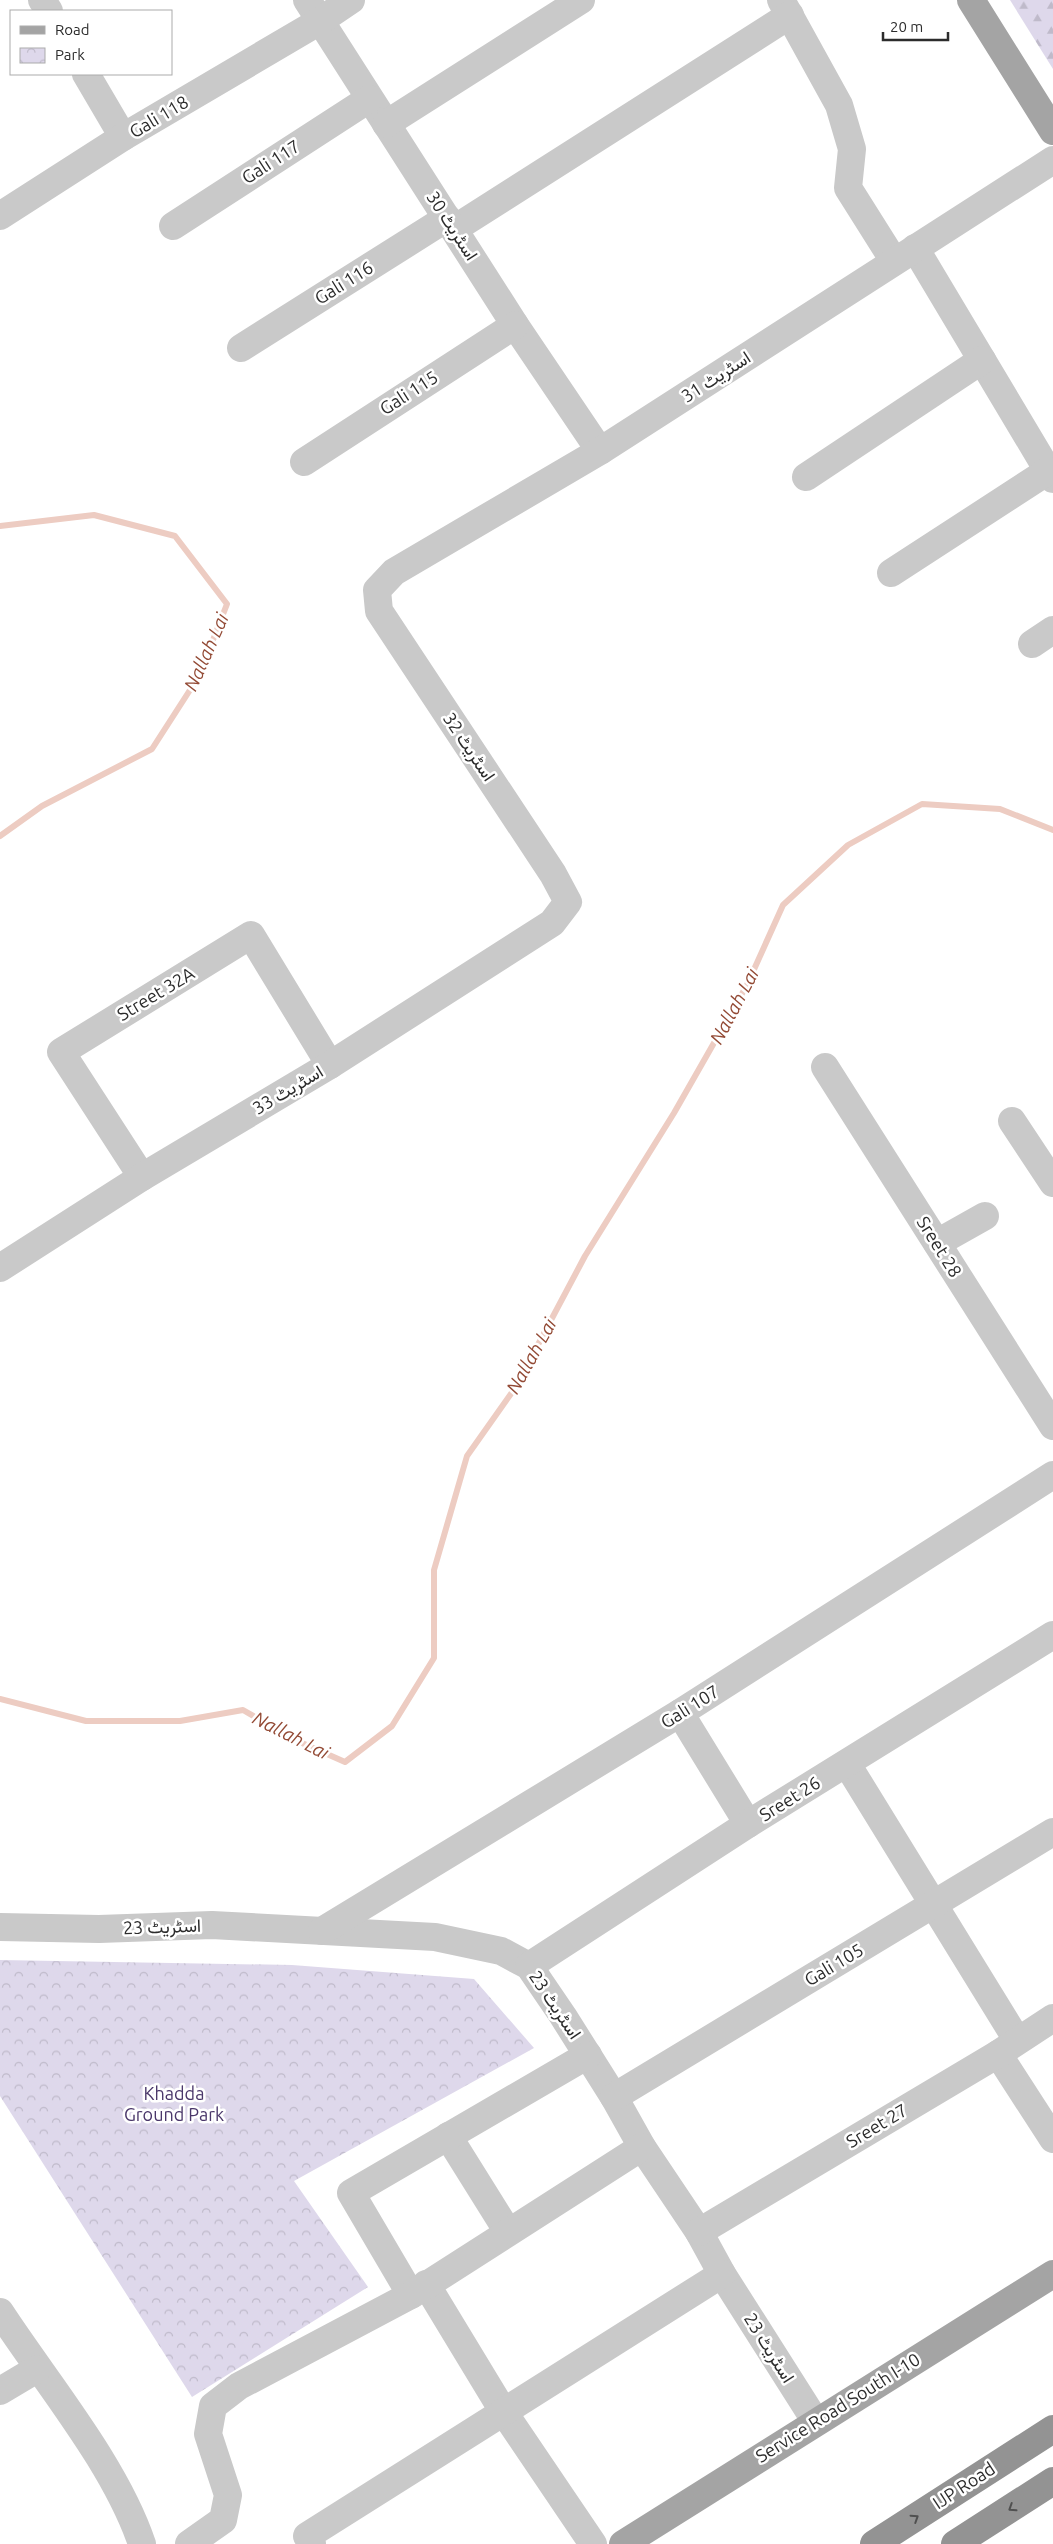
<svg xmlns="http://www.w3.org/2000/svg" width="1053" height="2544" font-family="Ubuntu,Vazirmatn,sans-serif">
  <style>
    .forest { fill: url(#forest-firs) }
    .park { fill: url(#park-crowns) }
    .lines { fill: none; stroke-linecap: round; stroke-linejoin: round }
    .stream { stroke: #edccc2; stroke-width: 6 }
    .minor { stroke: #c9c9c9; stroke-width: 28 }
    .major { stroke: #a4a4a4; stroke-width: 28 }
    .highway { stroke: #939393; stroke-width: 28 }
    .oneway { stroke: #505050 }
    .labels { text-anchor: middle; stroke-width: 5; stroke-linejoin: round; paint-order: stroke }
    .street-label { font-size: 18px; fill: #2c2c2c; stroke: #fff }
    .park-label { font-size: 18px; fill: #4a376a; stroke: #fff }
    .water-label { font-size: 19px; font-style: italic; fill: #934a35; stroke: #fff }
  </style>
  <defs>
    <pattern id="forest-firs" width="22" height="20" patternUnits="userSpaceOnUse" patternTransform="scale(1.25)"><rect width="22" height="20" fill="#ded8eb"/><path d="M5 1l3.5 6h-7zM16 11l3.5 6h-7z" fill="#bfbaca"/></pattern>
    <pattern id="park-crowns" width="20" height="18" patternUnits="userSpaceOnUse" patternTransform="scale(1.25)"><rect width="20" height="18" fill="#ded8eb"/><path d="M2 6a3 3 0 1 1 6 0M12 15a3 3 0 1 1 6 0" fill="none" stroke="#bfbaca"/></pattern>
  </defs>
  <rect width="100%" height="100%" fill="#fff"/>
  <!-- forest -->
  <path class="forest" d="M1010,0H1053V69Z"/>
  <!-- park -->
  <path class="park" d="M0,1960L292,1965L474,1979L534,2048L294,2181L368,2287L192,2397L0,2096Z"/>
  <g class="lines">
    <!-- stream -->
    <g class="stream">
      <path d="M0,526L94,515L175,536L227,604L199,676L152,749L42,806L0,836"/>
      <path d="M0,1699L86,1721H180L243,1710L293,1739L345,1762L392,1726L434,1658V1570L467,1456L515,1388L585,1256L674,1113L747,985L783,905L848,845L922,804L1000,809L1053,830"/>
    </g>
    <!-- minor -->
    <g class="minor">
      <path d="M42,0L49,11"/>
      <path d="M307,0L515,325L600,451"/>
      <path d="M781,0L839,105L852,149L848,188L894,261"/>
      <path d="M86,74L123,137"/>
      <path d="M386,124L581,0"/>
      <path d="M0,216L123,137L320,21L351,0"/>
      <path d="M173,226L369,99"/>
      <path d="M454,229L790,15"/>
      <path d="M915,248L1053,479"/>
      <path d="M241,348L447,218"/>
      <path d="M304,462L515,325"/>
      <path d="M806,477L982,360"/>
      <path d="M891,573L1048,471"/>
      <path d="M1032,644L1053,630"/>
      <path d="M825,1067L1053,1426"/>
      <path d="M1012,1121L1053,1183"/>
      <path d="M142,1177L61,1052L251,935L330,1065"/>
      <path d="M937,1243L985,1216"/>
      <path d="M0,1268L142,1177L330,1065L552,923L568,902L553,874L379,611L377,590L394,572L600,451L1053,160"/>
      <path d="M680,1713L748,1824"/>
      <path d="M847,1764L1017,2040"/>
      <path d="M0,1927L99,1929L212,1925L435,1937L501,1951L529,1966L563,2016L614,2097L642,2147L699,2232L722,2274L816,2422"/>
      <path d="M322,1931L680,1713L1053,1475"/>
      <path d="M529,1966L748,1824L1053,1635"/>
      <path d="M998,2054L1053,2139"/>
      <path d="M614,2097L1053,1832"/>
      <path d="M448,2136L508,2232"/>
      <path d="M699,2232L998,2054L1053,2018"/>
      <path d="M426,2284L503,2411L593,2544"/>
      <path d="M411,2295L351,2193L588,2055"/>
      <path d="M0,2312C47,2384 115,2464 142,2544"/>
      <path d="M0,2391L37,2369"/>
      <path d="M189,2544L223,2520L228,2495L208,2434L213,2406L239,2386L411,2295L642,2147"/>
      <path d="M312,2544L307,2536L722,2274"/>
    </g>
    <!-- major -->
    <g class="major">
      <path d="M971,0L1053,131"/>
      <path d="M623,2544L1053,2274"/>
    </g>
    <!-- highway -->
    <g class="highway">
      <path d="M874,2544L1053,2429"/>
      <path d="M955,2544L1053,2481"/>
    </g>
  </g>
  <!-- one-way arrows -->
  <defs><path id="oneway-chevron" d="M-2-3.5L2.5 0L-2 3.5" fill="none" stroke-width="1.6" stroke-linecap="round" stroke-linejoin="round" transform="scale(1.25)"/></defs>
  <g class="oneway">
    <use href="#oneway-chevron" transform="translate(1012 2508) rotate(147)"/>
    <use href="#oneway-chevron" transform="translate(915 2518) rotate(-33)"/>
  </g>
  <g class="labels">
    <!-- street labels -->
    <g class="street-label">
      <text transform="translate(159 117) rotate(-31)" y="6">Gali 118</text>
      <text transform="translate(271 162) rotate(-33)" y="6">Gali 117</text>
      <text transform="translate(452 226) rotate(57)" y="6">اسٹریٹ 30</text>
      <text transform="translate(344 283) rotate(-32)" y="6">Gali 116</text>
      <text transform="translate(716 377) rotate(-33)" y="6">اسٹریٹ 31</text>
      <text transform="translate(409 393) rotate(-33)" y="6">Gali 115</text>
      <text transform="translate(469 747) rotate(56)" y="6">اسٹریٹ 32</text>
      <text transform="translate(156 994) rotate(-31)" y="6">Street 32A</text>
      <text transform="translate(288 1090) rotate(-31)" y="6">اسٹریٹ 33</text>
      <text transform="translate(939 1247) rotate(58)" y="6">Sreet 28</text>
      <text transform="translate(690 1707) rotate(-32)" y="6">Gali 107</text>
      <text transform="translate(790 1799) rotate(-32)" y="6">Sreet 26</text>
      <text transform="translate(162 1927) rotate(-2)" y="6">اسٹریٹ 23</text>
      <text transform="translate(834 1965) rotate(-31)" y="6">Gali 105</text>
      <text transform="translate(555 2005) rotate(56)" y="6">اسٹریٹ 23</text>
      <text transform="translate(877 2126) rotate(-31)" y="6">Sreet 27</text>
      <text transform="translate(769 2348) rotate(58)" y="6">اسٹریٹ 23</text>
      <text transform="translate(838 2408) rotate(-32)" y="6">Service Road South I-10</text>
      <text transform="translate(964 2486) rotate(-33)" y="6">IJP Road</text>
    </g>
    <!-- park labels -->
    <g class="park-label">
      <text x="174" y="2100">Khadda<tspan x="174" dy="21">Ground Park</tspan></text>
    </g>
    <!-- water labels -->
    <g class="water-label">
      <text transform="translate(206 652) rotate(-66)" y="7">Nallah Lai</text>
      <text transform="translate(734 1006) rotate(-62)" y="7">Nallah Lai</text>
      <text transform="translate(531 1356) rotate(-61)" y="7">Nallah Lai</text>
      <text transform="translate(291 1735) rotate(27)" y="7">Nallah Lai</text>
    </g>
  </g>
  <!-- legend -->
  <rect x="10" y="10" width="162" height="65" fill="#ffffff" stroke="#ababab"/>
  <rect x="20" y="26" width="25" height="8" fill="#a4a4a4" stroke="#ababab"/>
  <text x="55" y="35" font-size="15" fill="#2c2c2c">Road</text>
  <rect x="20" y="48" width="25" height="15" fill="url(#park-crowns)" stroke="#ababab"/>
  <text x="55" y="60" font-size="15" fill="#2c2c2c">Park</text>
  <!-- scale -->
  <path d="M883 32v8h65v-8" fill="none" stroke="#2c2c2c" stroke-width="2.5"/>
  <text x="890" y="32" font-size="15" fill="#2c2c2c" stroke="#ffffff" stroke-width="4" paint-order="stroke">20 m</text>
</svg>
